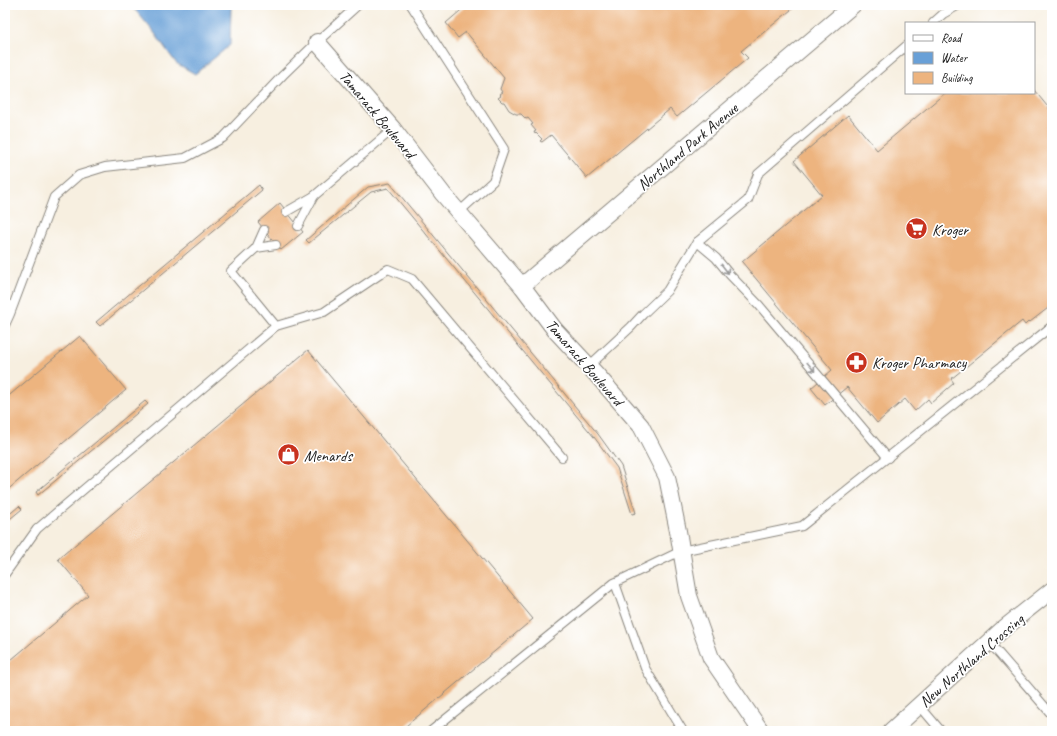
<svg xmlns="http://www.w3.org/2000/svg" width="1057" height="736" font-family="Caveat,sans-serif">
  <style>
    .water { fill: #69a0d7; stroke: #425e7a }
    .building { fill: #edb47f }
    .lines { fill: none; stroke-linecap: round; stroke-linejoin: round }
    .lane-casing { stroke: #8a867e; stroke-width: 10 }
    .street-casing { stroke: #8a867e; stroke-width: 18 }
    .lane { stroke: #fff; stroke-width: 8 }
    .street { stroke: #fff; stroke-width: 16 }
    .oneway { stroke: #999 }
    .labels { text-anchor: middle; stroke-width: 3.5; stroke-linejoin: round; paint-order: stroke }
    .street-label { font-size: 16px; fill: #1c1c1c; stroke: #fff }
    .poi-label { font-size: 16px; fill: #1c1c1c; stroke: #fff; text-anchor: start }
  </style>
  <rect width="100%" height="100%" fill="#fff"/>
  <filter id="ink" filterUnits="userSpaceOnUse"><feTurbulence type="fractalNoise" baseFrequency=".025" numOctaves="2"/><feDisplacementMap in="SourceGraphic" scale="8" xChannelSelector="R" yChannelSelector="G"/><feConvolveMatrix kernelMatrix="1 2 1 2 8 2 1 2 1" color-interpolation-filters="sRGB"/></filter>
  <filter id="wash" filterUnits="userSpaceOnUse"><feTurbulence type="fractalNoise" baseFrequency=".012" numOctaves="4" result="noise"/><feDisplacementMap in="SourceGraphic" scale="16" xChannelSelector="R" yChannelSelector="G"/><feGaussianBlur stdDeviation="0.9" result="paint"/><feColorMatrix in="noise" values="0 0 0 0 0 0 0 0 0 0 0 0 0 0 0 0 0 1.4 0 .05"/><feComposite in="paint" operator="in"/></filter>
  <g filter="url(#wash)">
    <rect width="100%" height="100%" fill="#f7efe0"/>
    <!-- water -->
    <path class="water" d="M131,5H234L231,8L230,45L195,74L176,63L153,31Z"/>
    <g id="blocks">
      <!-- building -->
      <g class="building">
        <path d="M467,5H797L741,51L748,58L677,117L670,109L587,178L551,135L542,142L540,141L542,139L536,133L535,134L534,132L536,131L531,125L533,124L528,118L526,119L521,114H516L509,110L504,102H502L498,98L501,96L499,94L502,92L500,89L504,78L466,32L458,38L446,23Z"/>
        <path d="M1034,90L1052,112V305L1030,322L1029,321L1025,325L1022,321L951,379L954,383L931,403L928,399L915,411L905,399L877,423L847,387L825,405L811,388L832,370L742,262L822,195L794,161L848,115L877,150L945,93H1034Z"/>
        <path d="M390,183L598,434L621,466L636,513L632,514L617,468L594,437L388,188L371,192L309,243L306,240L368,187Z"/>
        <path d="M259,185L262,190L100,326L96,322Z"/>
        <path d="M280,203L303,232L281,250L258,222Z"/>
        <path d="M80,336L126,390L5,492V399Z"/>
        <path d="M308,350L533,619L400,731H5V665L88,595L58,559Z"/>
        <path d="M145,401L148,404L38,495L36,492Z"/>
        <path d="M19,506L22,509L5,523V518Z"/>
      </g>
    </g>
  </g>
  <g filter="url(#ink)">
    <use href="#blocks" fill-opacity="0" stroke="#8a867e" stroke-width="1"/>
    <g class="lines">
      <defs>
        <g id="lane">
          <path d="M411,5L504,149L493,181L459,212"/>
          <path d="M933,23L943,14L959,5"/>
          <path d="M314,196L393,129"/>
          <path d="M286,212L314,196L298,226"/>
          <path d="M264,230L256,248L276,245"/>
          <path d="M697,242L716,258L730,275L759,305L888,458"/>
          <path d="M256,248L231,271L276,326L324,312L388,269L412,279L562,457"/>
          <path d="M5,325L10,314L54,197L79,175L105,167L185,158L223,138L283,75L317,42L358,5"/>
          <path d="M589,366L631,327L643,314L667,291L697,242L748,200L758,174L906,46"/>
          <path d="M5,574L37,529L276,326"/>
          <path d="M615,583L645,668L683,731"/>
          <path d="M989,642L1052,715"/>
          <path d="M919,705L941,731"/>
          <path d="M431,731L614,583L681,551L802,526L1052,326"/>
        </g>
        <g id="street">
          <path d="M317,42L393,129L443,194L522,286L555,330L596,374L641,426L667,477L678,531L689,596L711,658L761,731"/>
          <path d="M522,286L853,5"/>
          <path d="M891,731L1003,629L1052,590"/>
        </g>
      </defs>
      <!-- lane casing -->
      <use href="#lane" class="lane-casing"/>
      <!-- street casing -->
      <use href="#street" class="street-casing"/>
      <!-- lane -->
      <use href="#lane" class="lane"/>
      <!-- street -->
      <use href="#street" class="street"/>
    </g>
    <!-- one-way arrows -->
    <defs><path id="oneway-shaft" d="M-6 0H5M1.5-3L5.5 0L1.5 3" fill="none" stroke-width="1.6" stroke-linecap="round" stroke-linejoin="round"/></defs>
    <g class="oneway">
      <use href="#oneway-shaft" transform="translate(725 269) rotate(52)"/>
      <use href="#oneway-shaft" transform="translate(811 367) rotate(50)"/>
    </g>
  </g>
  <!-- icons -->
  <defs>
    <symbol id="supermarket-disc" viewBox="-11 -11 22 22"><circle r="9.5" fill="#c8321e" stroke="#fff"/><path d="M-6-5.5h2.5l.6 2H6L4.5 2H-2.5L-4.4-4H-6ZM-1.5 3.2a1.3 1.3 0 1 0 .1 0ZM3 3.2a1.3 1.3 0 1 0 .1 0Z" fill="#fff"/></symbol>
    <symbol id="pharmacy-disc" viewBox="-11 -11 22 22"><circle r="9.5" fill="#c8321e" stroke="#fff"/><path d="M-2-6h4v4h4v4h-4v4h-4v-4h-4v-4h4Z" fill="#fff"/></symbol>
    <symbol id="shop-disc" viewBox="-11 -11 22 22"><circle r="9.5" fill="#c8321e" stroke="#fff"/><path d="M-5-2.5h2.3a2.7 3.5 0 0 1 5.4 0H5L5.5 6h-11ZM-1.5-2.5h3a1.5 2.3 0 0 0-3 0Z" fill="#fff"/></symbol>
  </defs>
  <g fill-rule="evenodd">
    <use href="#supermarket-disc" x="904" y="216" width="25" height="25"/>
    <use href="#pharmacy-disc" x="844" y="350" width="25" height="25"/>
    <use href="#shop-disc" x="276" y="442" width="25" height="25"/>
  </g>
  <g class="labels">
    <!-- street labels -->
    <g class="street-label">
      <text transform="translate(378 114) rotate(50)" y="6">Tamarack Boulevard</text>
      <text transform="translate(687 146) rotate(-40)" y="6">Northland Park Avenue</text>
      <text transform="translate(585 362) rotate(49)" y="6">Tamarack Boulevard</text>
      <text transform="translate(971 660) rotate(-41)" y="6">New Northland Crossing</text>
    </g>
    <!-- poi labels -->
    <g class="poi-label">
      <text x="932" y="235">Kroger</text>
      <text x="872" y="368">Kroger Pharmacy</text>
      <text x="304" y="461">Menards</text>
    </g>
  </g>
  <!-- margin -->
  <rect width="1057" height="736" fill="none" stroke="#fff" stroke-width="20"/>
  <!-- legend -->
  <rect x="905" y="22" width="130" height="72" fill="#ffffff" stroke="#a4a4a4"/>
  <rect x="913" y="35" width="20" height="6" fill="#ffffff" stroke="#a4a4a4"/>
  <text x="941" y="42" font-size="12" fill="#1c1c1c">Road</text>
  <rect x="913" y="52" width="20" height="12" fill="#69a0d7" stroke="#a4a4a4"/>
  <text x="941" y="62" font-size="12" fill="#1c1c1c">Water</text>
  <rect x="913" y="72" width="20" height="12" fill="#edb47f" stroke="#a4a4a4"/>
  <text x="941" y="82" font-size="12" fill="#1c1c1c">Building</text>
</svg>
